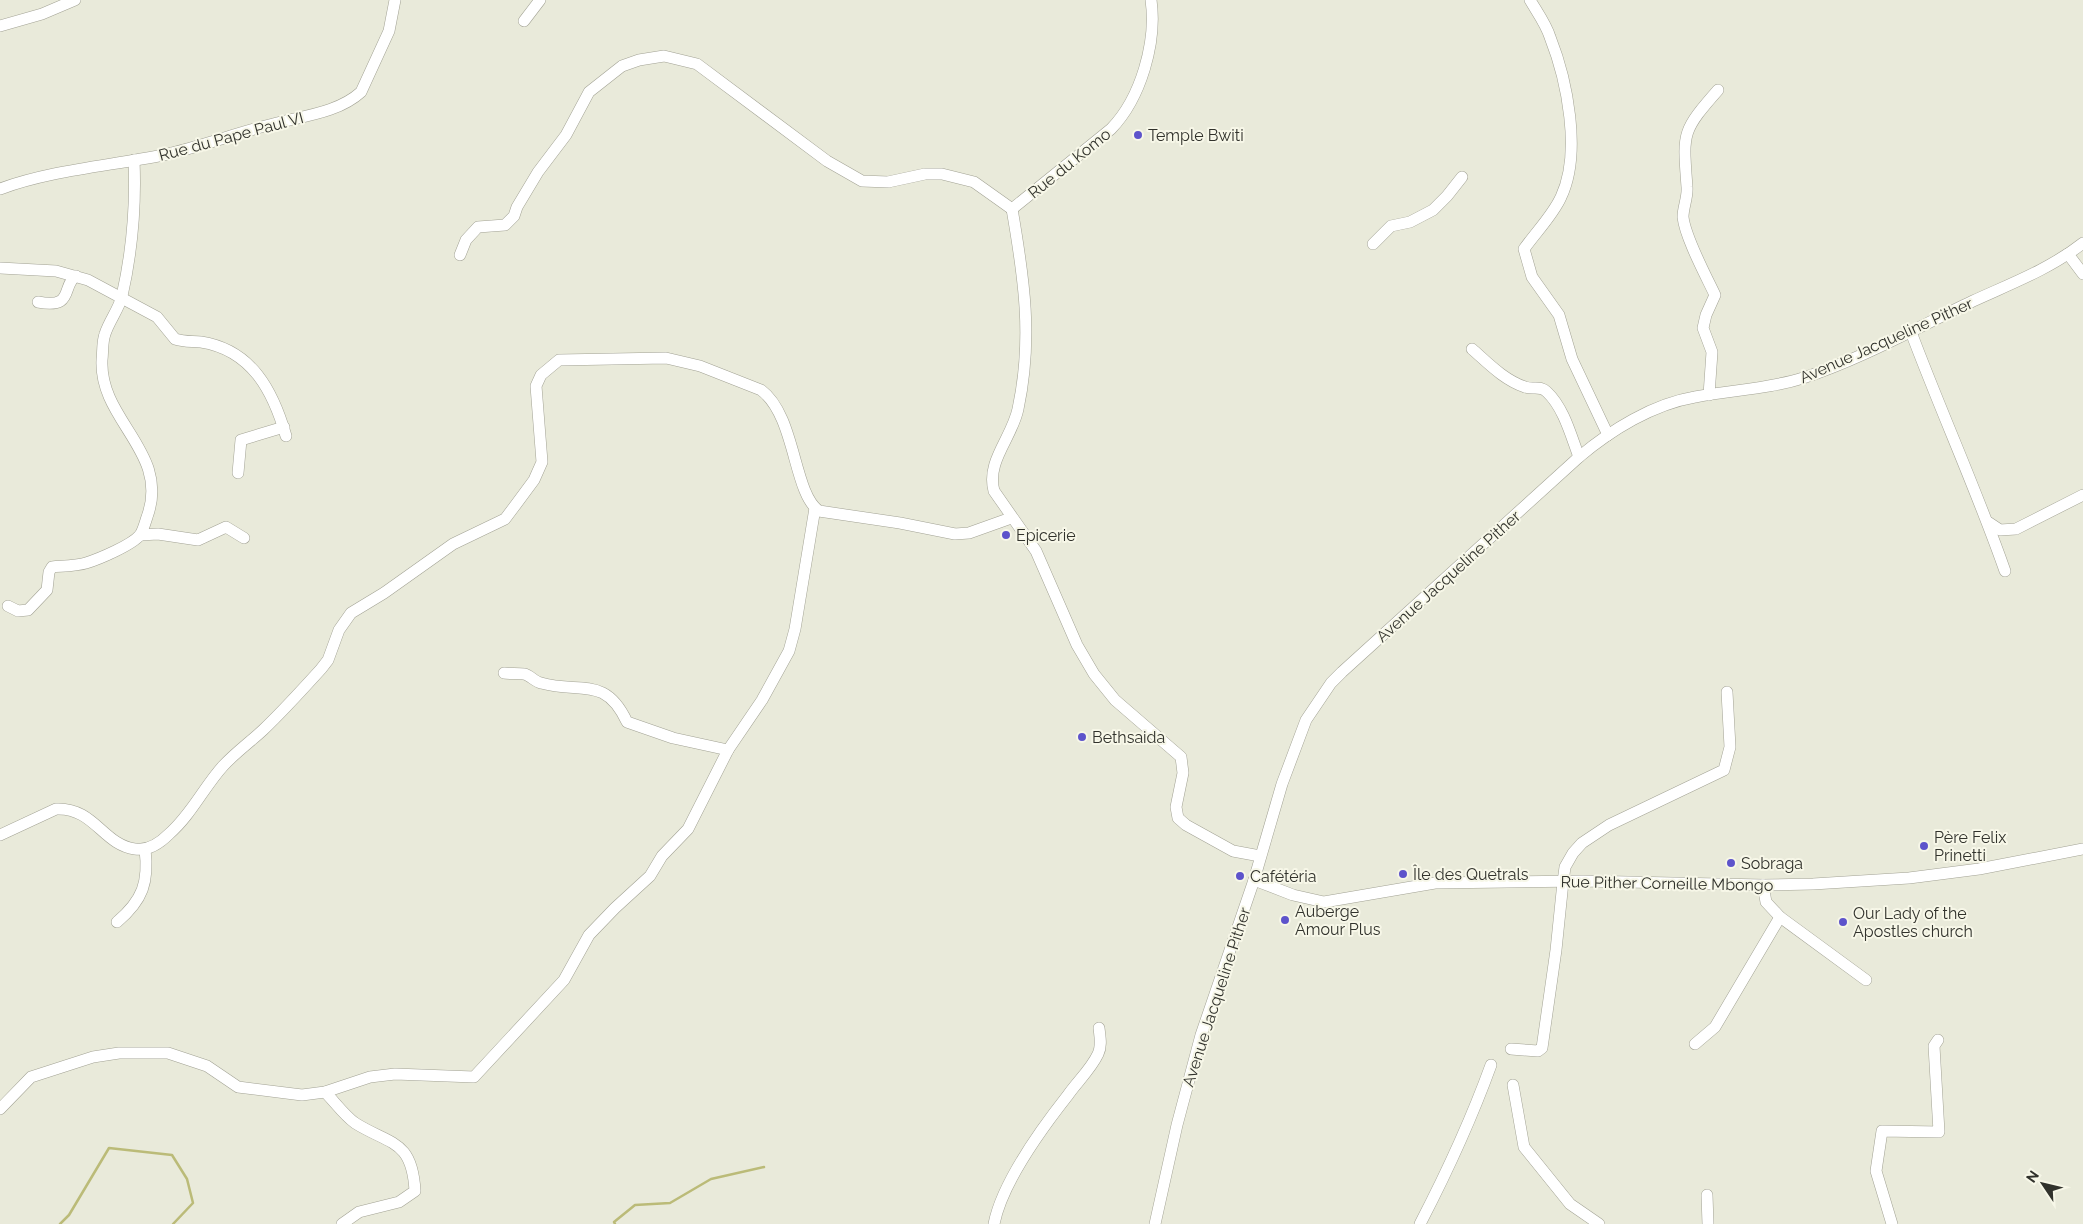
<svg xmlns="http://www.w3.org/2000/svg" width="2083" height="1224" font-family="Raleway,sans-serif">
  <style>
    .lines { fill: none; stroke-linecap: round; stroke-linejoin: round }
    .stream { stroke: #bbbb78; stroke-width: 2.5 }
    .minor-casing { stroke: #a2a294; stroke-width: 12 }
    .minor { stroke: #fff; stroke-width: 11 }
    .poi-dot { fill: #5d53cb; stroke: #f7f7e8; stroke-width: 2 }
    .labels { text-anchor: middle; stroke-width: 4; stroke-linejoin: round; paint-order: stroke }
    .poi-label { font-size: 16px; fill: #31322c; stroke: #f7f7e8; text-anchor: start }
    .street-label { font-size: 16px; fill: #31322c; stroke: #f7f7e8 }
  </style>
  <rect width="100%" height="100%" fill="#e9eada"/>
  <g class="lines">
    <!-- stream -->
    <g class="stream">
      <path d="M60,1224L69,1215L109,1148L172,1155L187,1179L193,1203L173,1224"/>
      <path d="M615,1224L614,1222L635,1205L670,1203L711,1179L764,1167"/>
    </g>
    <defs>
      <g id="minor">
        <path d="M1530,0C1537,12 1546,24 1550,37C1567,80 1582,153 1561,197C1553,215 1536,232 1524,249L1532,277L1559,315L1572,359L1608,435"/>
        <path d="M524,21L540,0"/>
        <path d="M0,26L42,14L75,0"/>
        <path d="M0,189C52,170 109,166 163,155C200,147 236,133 273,124C302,116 338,113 361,92L389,31L395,0"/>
        <path d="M1012,209C1024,278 1033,339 1018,409C1012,438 986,461 994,491L1036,551L1077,645L1094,674L1115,700L1181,757L1183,773L1176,807L1178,818L1186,825L1233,851L1260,856"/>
        <path d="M1012,209L1111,129C1141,98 1157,42 1151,0"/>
        <path d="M1373,244L1391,226L1410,222L1433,210L1447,196L1462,177"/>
        <path d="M2068,254L2083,274"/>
        <path d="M460,255L466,240L478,227L505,225L514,216L517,207L538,172L566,135L589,92L622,66L639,60L664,56L697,64L827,161L862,181L888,182L925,174H942L974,182L1012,209"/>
        <path d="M0,268L56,271L88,280L157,317L175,339C184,342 192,341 201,342C252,350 273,391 286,436"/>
        <path d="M38,302C75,309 61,286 76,276"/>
        <path d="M1911,332C1941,412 1977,491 2005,571"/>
        <path d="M1472,349C1488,363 1504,380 1525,387C1533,390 1540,385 1547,392C1564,408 1571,436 1579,457"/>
        <path d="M1709,395L1712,352L1703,328L1706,315L1715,295C1706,276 1685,237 1683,217C1683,207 1688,197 1687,187C1683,133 1681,132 1718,90"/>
        <path d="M238,473L241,440L284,427"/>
        <path d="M1988,522L2000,530L2016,529L2083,495"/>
        <path d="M140,535L158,534L198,540L226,527L244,538"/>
        <path d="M8,606L18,611L28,610L47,590L49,572L52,567C63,566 76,566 86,563C99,559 132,545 140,535C143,531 145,523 147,517C171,452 99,421 102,360C103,352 102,342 105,334C109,321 119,309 122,296C132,252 136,206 134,160"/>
        <path d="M504,673C510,674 518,673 524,674C530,675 535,682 541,683C580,694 605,675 627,722L673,738L728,750"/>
        <path d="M0,835L56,809C94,807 103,845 135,849C148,851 160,843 169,834C191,815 204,787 223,766C235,753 250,742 263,730C283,711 302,690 321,669L328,660L339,630L351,613L384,593L453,544L505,519L514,507L534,480L542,462L536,386L541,375L559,360L666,358L700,366L761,390C796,416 793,493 819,511L900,523L955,534L969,533L1011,518"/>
        <path d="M1254,880L1293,895L1324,902L1435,883L1583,881L1763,885L1813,884L1909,878L1979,869L2083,849"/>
        <path d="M1763,885L1766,902L1780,917L1866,980"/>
        <path d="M117,922C143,900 149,882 145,849"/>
        <path d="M1695,1044L1715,1027L1780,917"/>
        <path d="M1511,1049L1538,1051L1542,1048L1556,950L1563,882L1565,867L1573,853L1582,843L1609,825L1724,770L1730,747L1727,692"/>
        <path d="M1513,1085L1524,1147L1570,1204L1599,1224"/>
        <path d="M325,1092C334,1101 344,1115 355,1123C390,1145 412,1139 415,1191L399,1202L359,1212L342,1224"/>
        <path d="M0,1109L31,1077L93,1057L119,1053H168L207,1066L238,1087L302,1095L325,1092L370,1077L395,1074L474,1077L564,980L589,935L615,908L650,876L662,856L688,829L728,750L762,700L789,651L795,629L815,508"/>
        <path d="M1707,1195L1708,1224"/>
        <path d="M994,1224C1002,1183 1042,1128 1068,1095C1077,1082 1091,1069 1098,1054C1102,1046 1100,1037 1099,1028"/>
        <path d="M1155,1224L1177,1125L1201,1035L1254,880L1282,784L1306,720L1331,683L1342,672L1579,457C1611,430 1653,404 1695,397C1731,390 1769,389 1803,378C1861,359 1918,327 1973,301C2010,284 2050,269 2083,243"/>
        <path d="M1420,1224C1447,1172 1471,1120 1491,1065"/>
        <path d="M1892,1224L1876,1171L1882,1131L1939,1132L1934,1046L1938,1040"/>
      </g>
    </defs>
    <!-- minor casing -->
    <use href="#minor" class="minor-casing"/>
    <!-- minor -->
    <use href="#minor" class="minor"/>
  </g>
  <!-- markers -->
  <g class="poi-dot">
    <circle cx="1138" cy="135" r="5"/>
    <circle cx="1006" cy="535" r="5"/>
    <circle cx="1082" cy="737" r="5"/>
    <circle cx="1924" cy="846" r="5"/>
    <circle cx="1731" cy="863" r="5"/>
    <circle cx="1403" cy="874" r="5"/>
    <circle cx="1240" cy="876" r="5"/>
    <circle cx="1285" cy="920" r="5"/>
    <circle cx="1843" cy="922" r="5"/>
  </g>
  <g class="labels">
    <!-- poi labels -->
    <g class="poi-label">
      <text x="1148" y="141">Temple Bwiti</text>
      <text x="1016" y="541">Epicerie</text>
      <text x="1092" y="743">Bethsaida</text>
      <text x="1934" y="843">Père Felix<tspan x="1934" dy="18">Prinetti</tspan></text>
      <text x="1741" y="869">Sobraga</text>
      <text x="1413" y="880">Île des Quetrals</text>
      <text x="1250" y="882">Cafétéria</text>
      <text x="1295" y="917">Auberge<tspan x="1295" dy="18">Amour Plus</tspan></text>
      <text x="1853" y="919">Our Lady of the<tspan x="1853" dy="18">Apostles church</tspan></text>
    </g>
    <!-- street labels -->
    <g class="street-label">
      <text transform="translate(231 136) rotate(-15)" y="6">Rue du Pape Paul VI</text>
      <text transform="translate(1069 163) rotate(-39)" y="6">Rue du Komo</text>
      <text transform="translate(1886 340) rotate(-24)" y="6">Avenue Jacqueline Pither</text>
      <text transform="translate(1448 576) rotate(-42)" y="6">Avenue Jacqueline Pither</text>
      <text transform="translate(1667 883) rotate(1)" y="6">Rue Pither Corneille Mbongo</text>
      <text transform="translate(1216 997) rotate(-72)" y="6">Avenue Jacqueline Pither</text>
    </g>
  </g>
  <!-- north arrow -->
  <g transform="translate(2043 1184) rotate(305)" stroke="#f7f7e8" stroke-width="4" paint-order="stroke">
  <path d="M0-4L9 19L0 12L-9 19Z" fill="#31322c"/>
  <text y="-8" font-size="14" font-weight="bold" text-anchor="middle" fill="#31322c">N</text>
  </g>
</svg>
